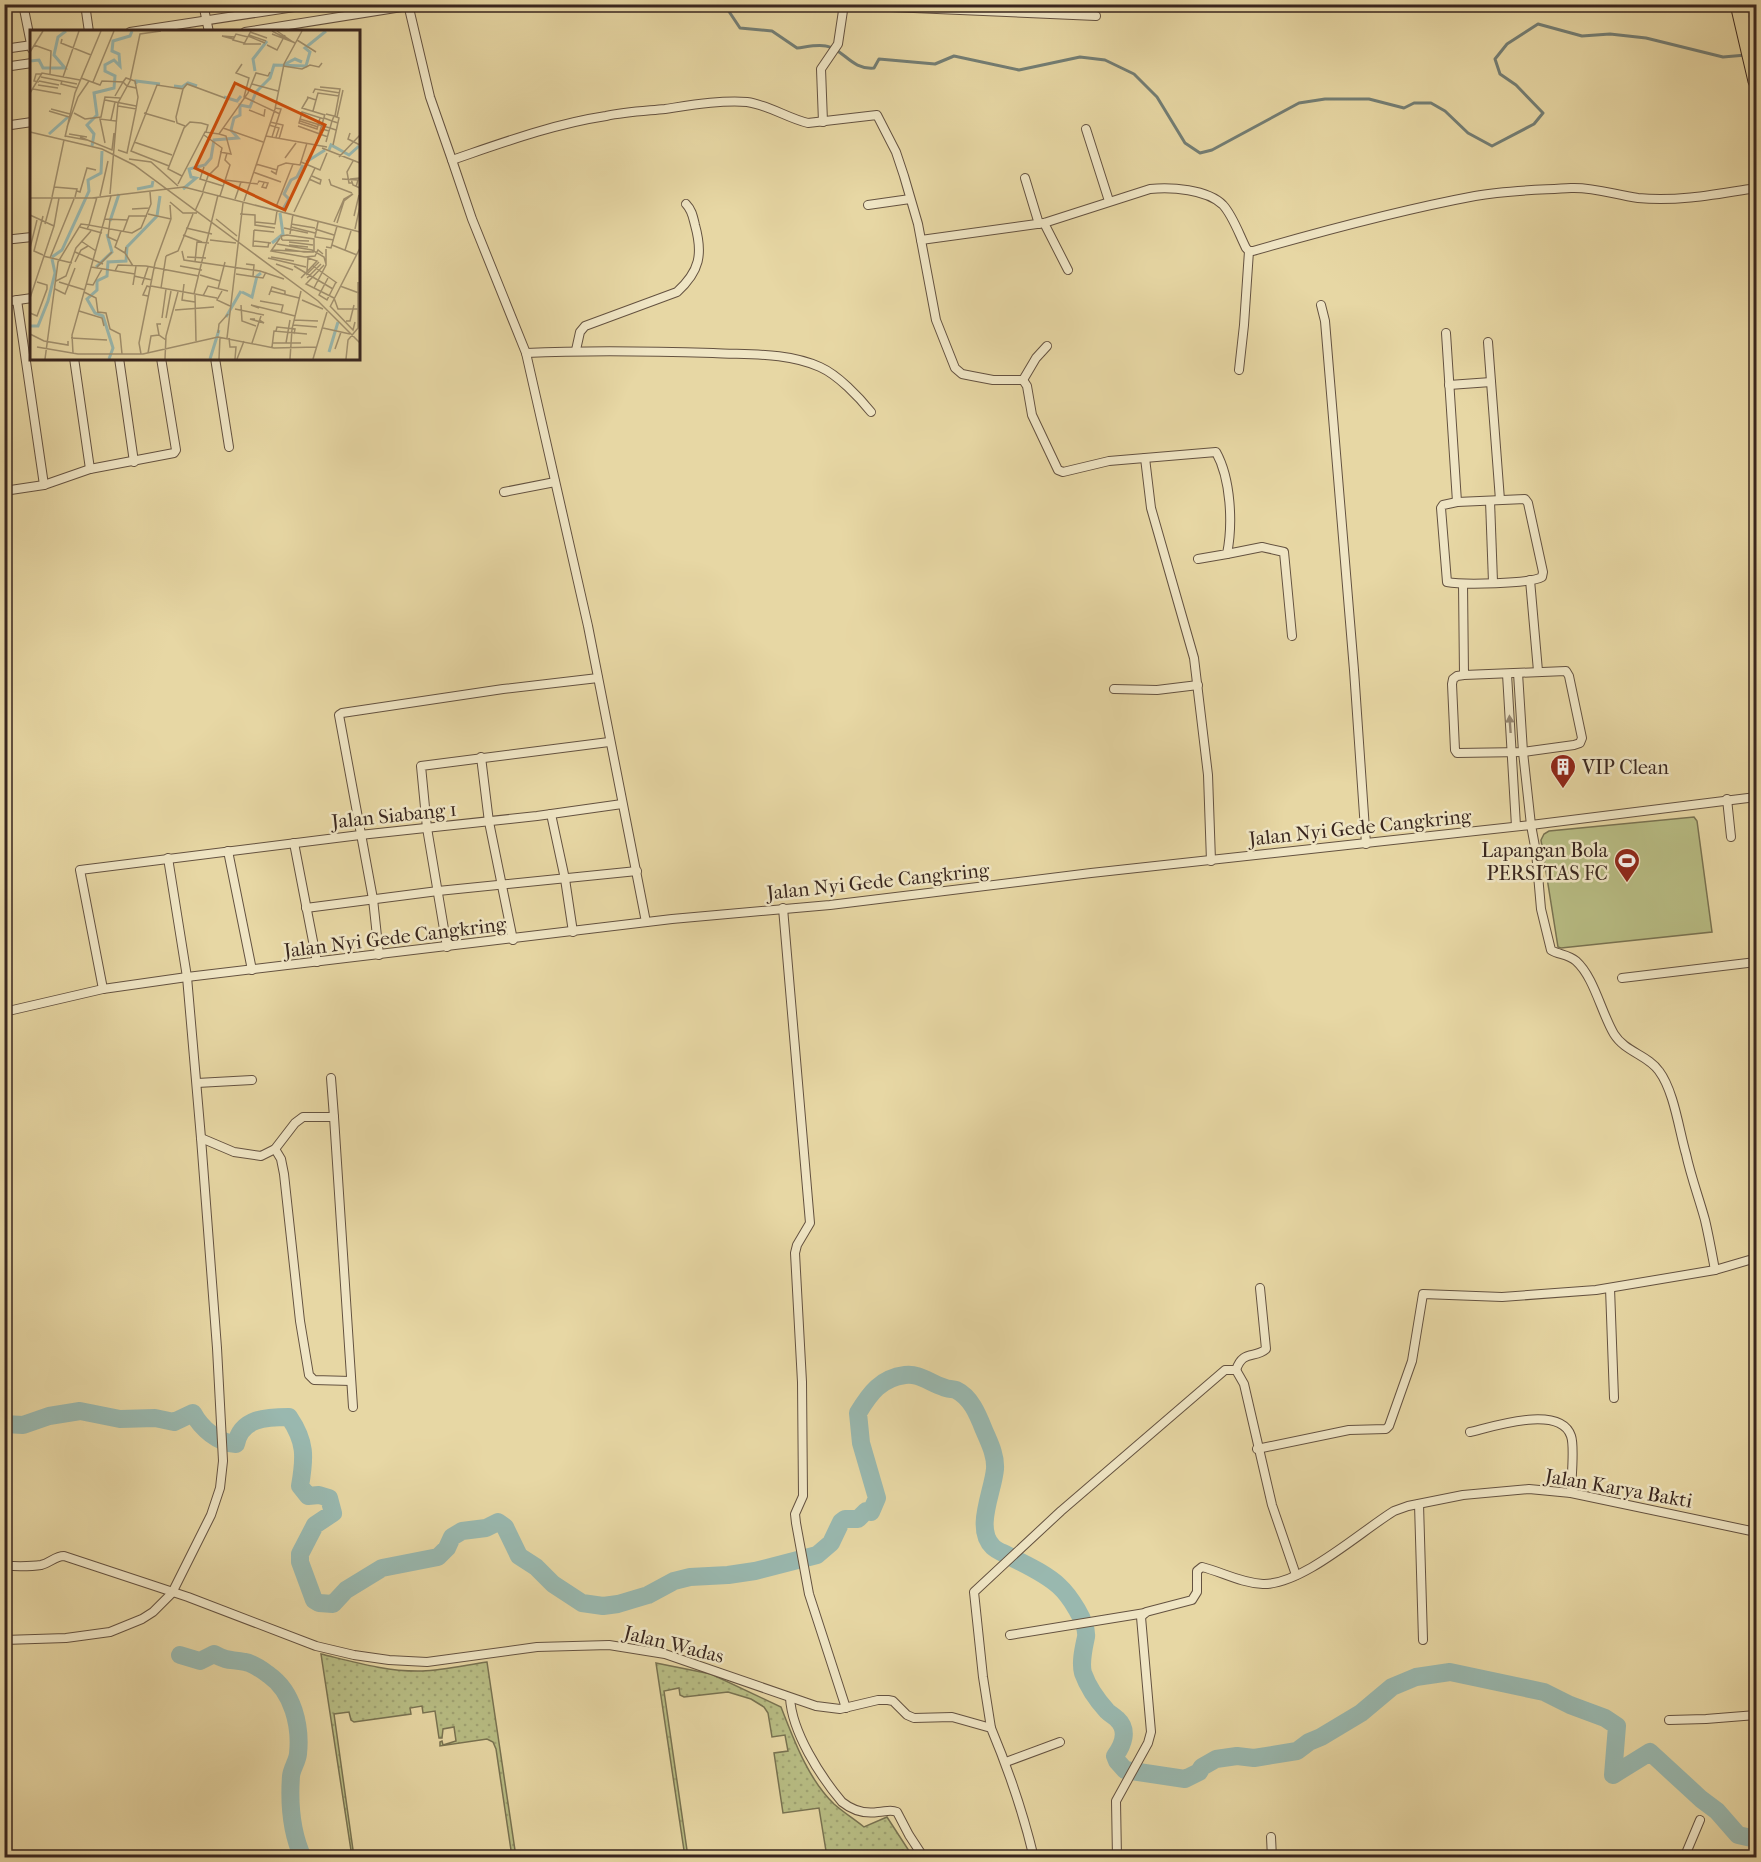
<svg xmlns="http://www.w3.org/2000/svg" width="1761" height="1862" font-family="'IM FELL French Canon',serif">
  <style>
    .grass { fill: url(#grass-dots); stroke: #787251; stroke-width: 1.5 }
    .pitch { fill: #b8bd84; stroke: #787251; stroke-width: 1.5 }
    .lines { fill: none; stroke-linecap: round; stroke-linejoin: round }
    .stream { stroke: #737e75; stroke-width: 3 }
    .river { stroke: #99b8af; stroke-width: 18 }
    .street-casing { stroke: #645240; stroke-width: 10 }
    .highway-casing { stroke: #39261e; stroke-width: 17 }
    .street { stroke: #efe5c4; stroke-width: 8 }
    .highway { stroke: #e7d7a4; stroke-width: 15 }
    .oneway { fill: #948671 }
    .labels { text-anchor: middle; stroke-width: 5; stroke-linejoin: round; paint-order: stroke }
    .poi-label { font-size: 20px; fill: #39261e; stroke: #efe5c4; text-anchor: start }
    .street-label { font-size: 20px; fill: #39261e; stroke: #efe5c4 }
    .inset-river { fill: none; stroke: #99b8af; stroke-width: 3 }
    .inset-road { fill: none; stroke: #a1906e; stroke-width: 1.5 }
    .view { fill: #ce510f; fill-opacity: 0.15; stroke: #ce510f; stroke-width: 3 }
    .inset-edge { fill: none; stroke: #39261e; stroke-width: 3 }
  </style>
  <defs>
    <pattern id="grass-dots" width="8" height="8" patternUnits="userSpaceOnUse" patternTransform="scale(1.5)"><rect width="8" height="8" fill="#b8bd84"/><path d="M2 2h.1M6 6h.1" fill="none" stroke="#9fa272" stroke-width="1.8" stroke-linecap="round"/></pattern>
  </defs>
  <rect width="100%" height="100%" fill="#e7d7a4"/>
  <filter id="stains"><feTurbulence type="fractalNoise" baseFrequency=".00333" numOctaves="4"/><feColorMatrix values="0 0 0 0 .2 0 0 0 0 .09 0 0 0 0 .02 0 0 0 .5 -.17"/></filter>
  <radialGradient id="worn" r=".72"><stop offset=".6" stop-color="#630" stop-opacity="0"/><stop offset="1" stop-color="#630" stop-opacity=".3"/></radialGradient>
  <!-- grass -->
  <g class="grass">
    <path d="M321,1654C354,1662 388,1672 422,1671C444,1670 466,1665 487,1662L516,1857H512L496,1749L493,1742L487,1739L440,1746V1742L442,1741L443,1745L456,1741L454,1727L443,1729L442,1738H439L435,1711L423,1713L422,1706L410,1708L411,1714L354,1722L351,1720L349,1712L334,1714L354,1857H352Z"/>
    <path d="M656,1663L711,1674L781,1707C794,1740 808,1779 834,1804C843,1812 854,1819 864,1827L887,1817L913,1857H904L903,1850L854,1857H827L819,1808L783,1813L774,1753L788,1751L785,1735L772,1737L768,1713L764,1707L751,1699L728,1692L684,1697L680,1695L679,1688L664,1691L688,1857H685Z"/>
  </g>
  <!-- pitch -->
  <path class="pitch" d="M1694,817L1697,821L1712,932L1561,948L1558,947L1541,840L1544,834L1549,831Z"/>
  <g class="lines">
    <!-- stream -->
    <path class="stream" d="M724,4L740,28L772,31L797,48C806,47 817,44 826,46C844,49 851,70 874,68L879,59L935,64L954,56L1019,70L1080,57L1105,60L1134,74L1157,97L1185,143L1200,153L1212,150L1299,103L1325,99H1369L1404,108L1414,103H1431L1445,111L1468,133L1492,146L1534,124L1543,113L1516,85L1500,74L1495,59L1507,44L1538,24L1582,36L1610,34L1646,38L1723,57L1746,55"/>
    <!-- river -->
    <g class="river">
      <path d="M4,1424L23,1425L49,1416L80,1411L120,1419L155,1418L174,1422L193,1413C201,1428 218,1443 236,1444C241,1418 266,1417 289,1417C306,1442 305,1457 300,1486L308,1496L319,1495L329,1498L333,1513L315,1525L300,1554V1562L314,1600L319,1603L333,1604L346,1590L382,1568L438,1557L447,1548L452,1537L462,1531L486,1528L498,1522L505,1527L519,1556L536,1567L553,1584L582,1603L603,1606L618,1604L648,1595L674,1581L690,1577L728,1575L755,1571L817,1555L831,1543L841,1522L845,1519H858L866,1511L871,1512L877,1498L861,1443L858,1413C870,1393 881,1378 905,1375C919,1373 930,1383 943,1387C947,1389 952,1389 956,1390C971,1397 978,1415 984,1430C989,1442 996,1455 995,1469C993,1492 974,1529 993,1547C997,1551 1004,1553 1009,1556C1026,1565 1045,1573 1059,1586C1069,1595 1088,1623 1086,1637C1084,1647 1080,1662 1083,1673C1088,1687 1097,1700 1107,1711C1110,1714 1114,1716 1117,1719C1129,1730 1123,1745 1115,1756L1117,1761L1125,1770L1185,1779L1199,1772L1202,1767L1216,1759L1237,1756L1254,1758L1297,1751L1309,1742L1321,1737L1361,1713L1392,1687L1416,1677L1450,1672L1544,1692L1570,1705L1605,1718L1617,1726L1613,1775L1650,1752L1701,1799L1717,1811L1738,1835L1756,1839"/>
      <path d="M180,1655L200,1661L214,1654C229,1662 230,1659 245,1662C253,1663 262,1670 269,1675C293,1692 301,1726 298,1754C297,1762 292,1768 291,1776C289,1804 291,1832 303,1858"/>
    </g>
    <defs>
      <g id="street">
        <path d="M23,4L32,49"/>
        <path d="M85,4L89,32"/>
        <path d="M203,4L209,32"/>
        <path d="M408,4L430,97L452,160L472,219L526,353L588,626L646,922"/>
        <path d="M844,5L1096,16"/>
        <path d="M130,32L314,4"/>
        <path d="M245,32L408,6"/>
        <path d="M4,49L32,45"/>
        <path d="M4,67L32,63"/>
        <path d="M823,122L821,69L838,44L844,4"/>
        <path d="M4,126L32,122"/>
        <path d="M1086,129L1109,201"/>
        <path d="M452,160C502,143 553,124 606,116C625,112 645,111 665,109C692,105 721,100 747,102C769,105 787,118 808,123L877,115L896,152L904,176L918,224L936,320L955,368L962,374L972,376L993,380H1023L1027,386L1032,415L1058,470L1063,472L1109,461L1216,452C1231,479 1233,524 1227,554L1198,559"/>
        <path d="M1025,178L1039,224"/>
        <path d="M868,205L910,199"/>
        <path d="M1044,223L1068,270"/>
        <path d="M4,240L32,237"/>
        <path d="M921,240L1044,223L1150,189C1171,187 1207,189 1223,205C1233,216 1239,234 1246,248L1249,251H1253C1326,230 1400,210 1475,196C1506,190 1539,190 1571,188C1595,187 1615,195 1638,198C1678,202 1718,194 1756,188"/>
        <path d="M17,300L44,485"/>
        <path d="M4,302L32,298"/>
        <path d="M1321,305L1325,321L1354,670L1366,844"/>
        <path d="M1446,333L1457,502"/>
        <path d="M1488,342L1500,500"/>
        <path d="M576,350L580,332L585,326L677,292C700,271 703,254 695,225C693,217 692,210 686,204"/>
        <path d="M526,353C588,350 650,351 713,353C749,355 786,352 820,367C838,375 859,397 871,412"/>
        <path d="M74,358L90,469"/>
        <path d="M119,358L134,462"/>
        <path d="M215,358L229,447"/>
        <path d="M1239,370L1244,325L1249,251"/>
        <path d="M1023,380L1036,358L1047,346"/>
        <path d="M1449,385L1491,382"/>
        <path d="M1145,458L1151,508L1194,658L1208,775L1211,861"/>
        <path d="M4,491L44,485L90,469L174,453L176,450L161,358"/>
        <path d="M504,492L555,482"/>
        <path d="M1525,499L1528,503L1543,572L1542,577C1530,584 1462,585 1447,582L1441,508L1443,505L1457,502Z"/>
        <path d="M1490,501L1493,582"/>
        <path d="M1227,554L1262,547L1284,552L1292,636"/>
        <path d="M1530,580L1538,671"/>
        <path d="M1463,584L1464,675L1566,671L1569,676L1582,738L1580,743L1574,745L1523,752L1457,753L1455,750L1452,684L1453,679L1457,676L1464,675"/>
        <path d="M1518,673L1523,752L1531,825L1536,852L1541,909L1551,950C1559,955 1568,954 1576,961C1594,977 1601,1012 1614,1034C1625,1052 1648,1055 1659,1071C1674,1091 1679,1130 1686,1154C1691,1177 1699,1198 1705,1220C1709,1237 1712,1254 1715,1270"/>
        <path d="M1507,674L1516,826"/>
        <path d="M1114,689L1157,690L1198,685"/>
        <path d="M481,757L489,822L513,940"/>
        <path d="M1727,799L1731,837"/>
        <path d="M551,814L565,879L573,932"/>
        <path d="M294,843L317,962"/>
        <path d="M228,851L252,970"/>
        <path d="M306,908L438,891L637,871"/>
        <path d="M783,908L810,1223L797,1245L795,1253L802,1382L803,1496L795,1514L796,1523L809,1594L846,1708"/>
        <path d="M447,947L427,828L421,766L609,742"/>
        <path d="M379,955L373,899L339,715L342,713L503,689L598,678"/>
        <path d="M1622,978L1756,962"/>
        <path d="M103,989L80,870L360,835L537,816L622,804"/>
        <path d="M4,1012L103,989L187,977L672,919L830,905L1091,873L1531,825L1756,797"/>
        <path d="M331,1078L334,1117"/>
        <path d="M197,1083L252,1080"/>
        <path d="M201,1138L234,1152L261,1156L275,1149L295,1123L303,1117H334L353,1407"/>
        <path d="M275,1149L281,1159L284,1174L300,1321L309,1375L314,1380L351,1381"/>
        <path d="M1610,1288L1614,1398"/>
        <path d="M1236,1370C1243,1349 1255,1359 1266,1349L1260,1288"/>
        <path d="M1470,1432C1492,1427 1560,1404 1571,1436C1575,1447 1571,1480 1571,1493"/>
        <path d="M1257,1449L1349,1430L1386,1429L1389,1426L1412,1361L1423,1294L1502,1297L1596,1290L1715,1270L1756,1258"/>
        <path d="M1419,1504L1423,1640"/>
        <path d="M4,1566C16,1566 29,1567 41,1565C50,1563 55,1556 64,1556L188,1597L316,1646L354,1655L389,1660L427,1662L537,1647L609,1645L665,1654L816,1706L840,1709L878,1700H888L893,1701L907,1715L914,1718L952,1717L991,1728C1009,1771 1023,1812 1034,1858"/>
        <path d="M1010,1635L1145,1613"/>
        <path d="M4,1640L66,1638L110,1632L142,1619L153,1612L172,1593L211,1515L220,1488L223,1461L217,1348L201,1138L187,977L168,858"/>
        <path d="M790,1698C792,1732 820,1776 842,1802C852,1810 865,1814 878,1812C885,1812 890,1809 897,1812L909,1835L924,1858"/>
        <path d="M1669,1720L1706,1719L1756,1715"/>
        <path d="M991,1728L983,1677L974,1592L1061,1511L1225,1370H1236L1244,1384L1272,1505L1296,1575"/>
        <path d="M1006,1762L1060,1742"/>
        <path d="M1271,1837L1272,1858"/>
        <path d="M1117,1858L1116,1801L1148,1743L1151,1732L1141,1617L1146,1612L1192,1600L1197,1592V1571L1202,1567C1222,1572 1241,1583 1263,1584C1302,1585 1360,1532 1394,1511L1408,1506L1463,1495L1529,1489L1571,1493L1756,1532"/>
        <path d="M1684,1858L1700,1820"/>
      </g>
      <g id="highway">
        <path d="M1738,4L1756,81"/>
        <path d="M1753,4L1756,16"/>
      </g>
    </defs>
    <!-- street casing -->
    <use href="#street" class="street-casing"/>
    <!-- highway casing -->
    <use href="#highway" class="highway-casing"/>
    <!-- street -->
    <use href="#street" class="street"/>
    <!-- highway -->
    <use href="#highway" class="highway"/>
  </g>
  <!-- one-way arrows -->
  <defs><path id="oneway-solid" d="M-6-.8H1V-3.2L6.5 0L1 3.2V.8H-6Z" transform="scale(1.5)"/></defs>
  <use class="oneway" href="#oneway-solid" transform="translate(1510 724) rotate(-94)"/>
  <!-- icons -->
  <defs>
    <symbol id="building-pin" viewBox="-11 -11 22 30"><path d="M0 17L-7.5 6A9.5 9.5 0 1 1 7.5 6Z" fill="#8f2418" stroke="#efe5c4"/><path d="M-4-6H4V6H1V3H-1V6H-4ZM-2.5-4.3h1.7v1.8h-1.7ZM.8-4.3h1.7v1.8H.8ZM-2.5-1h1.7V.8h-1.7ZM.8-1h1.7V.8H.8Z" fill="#fff"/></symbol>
    <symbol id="stadium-pin" viewBox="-11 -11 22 30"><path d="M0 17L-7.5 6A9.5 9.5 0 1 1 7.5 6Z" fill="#8f2418" stroke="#efe5c4"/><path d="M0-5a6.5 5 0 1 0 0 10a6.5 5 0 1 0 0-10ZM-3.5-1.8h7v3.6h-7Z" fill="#fff"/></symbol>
  </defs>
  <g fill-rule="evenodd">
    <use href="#building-pin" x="1548" y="752" width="30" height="40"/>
    <use href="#stadium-pin" x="1612" y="846" width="30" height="40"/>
  </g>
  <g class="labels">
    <!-- poi labels -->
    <g class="poi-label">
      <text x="1582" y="774">VIP Clean</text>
      <text x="1608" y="857" text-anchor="end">Lapangan Bola<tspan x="1608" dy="23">PERSITAS FC</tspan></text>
    </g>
    <!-- street labels -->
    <g class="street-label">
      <text transform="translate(394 815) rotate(-6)" y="7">Jalan Siabang 1</text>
      <text transform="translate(1360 827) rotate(-6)" y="7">Jalan Nyi Gede Cangkring</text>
      <text transform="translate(878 881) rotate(-6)" y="7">Jalan Nyi Gede Cangkring</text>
      <text transform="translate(395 937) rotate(-7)" y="7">Jalan Nyi Gede Cangkring</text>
      <text transform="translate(1619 1488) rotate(10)" y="7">Jalan Karya Bakti</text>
      <text transform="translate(674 1644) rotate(14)" y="7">Jalan Wadas</text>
    </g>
  </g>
  <!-- overview -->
  <g transform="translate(30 30)">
    <rect width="330" height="330" fill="#e7d7a4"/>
    <path class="inset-river" d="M0,31L9,30L13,38H35L24,25L28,7L36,1M255,34L265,29L272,32M225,41L223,29L237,11M106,54V51L130,54M144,56L152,57L158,53L167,56M194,67L207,71L211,66M19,104L38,87M62,116L64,104L57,95L67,85L64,63L84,58L85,46L75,41V35L84,30L90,36L89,24L82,21L83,11L100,6L102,1M299,120L301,115L319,125L329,116M276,132L295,120M107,159L122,156L123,151M153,159L166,148L161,147L159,139L175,135L181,128L184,110L208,108L201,100L204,88L210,85V75L220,77L226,62L240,48L244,35L276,36L280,22L275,18L296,1M253,179L259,169L254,164L261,150L267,147L273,135M80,191L89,164M242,213L253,204L250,183M22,227L32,220L59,161L58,150L71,143L72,121M66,237L82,222L77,204M212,262L222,267L227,246L231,243M196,287L211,261M0,296H8L18,271L25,243L22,229M299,322L308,292M79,329L83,318L73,286L65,283L57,269L67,260V251L77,246L78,232L96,231L97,217L127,186L130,166M180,329L189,300"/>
    <path class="inset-road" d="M221,1L214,14H231M242,1L265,13M247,1L263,12M220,2L237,8M242,4L263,12M219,5L236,11M218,6L235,13M32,9L31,13L61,25M203,9L192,6L205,7M267,10L286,22M214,13L203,10L206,4L218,7M4,15L21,21L20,44M237,15L247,20L255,5M0,22L13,1M212,34L206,43L219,48L214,67L250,84M253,36L272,39L280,35L289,37L292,33M11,47L47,54M33,47L49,1M51,48L70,55L72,51L93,52L85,66M9,51L29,55M32,51L31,54L47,58M9,52L4,51L6,44H12M63,52L84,1M222,54L248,61M8,55L28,58M290,57L310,59L305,86M3,59L31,64M153,59L146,87L147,93L155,96M0,63L12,43L50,50M283,63L285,59L310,63M277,67L286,70L283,81M278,68L272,78L295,85M75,70L106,76M286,70L288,63L309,66M88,76L106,79L108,67L105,51L96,48L93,52L97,56L106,58M21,79L40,84M219,80L234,86L235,79M19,81L39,87M44,83L55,89L71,87L75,67L90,68M114,83L145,92M307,87L313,60M290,88L287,99L269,93L272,82L294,89M294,88L302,91L304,86L296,84M270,89L300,98L299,101M81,90L85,72M270,91L288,97M240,92L253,95L249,109M239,95L249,98L246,107M268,96L298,107M37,97L48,67L59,51M193,98L233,112M292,99L299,101L296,112M306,100L300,98L302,91L308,93M0,102L72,119L104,135L288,271L330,313M320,103L318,109L330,115M39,104L57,107M189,104L196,106L201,124L190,122M35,106L57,110M236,106L297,117M35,107L45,63L71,1M50,107L82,120L84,103M242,107L251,79L245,78M104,112L142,125M75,113L70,89L86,91M286,115L295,84L286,115M303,115L309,88L304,86M292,118L330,133M88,120L97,123L106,79M309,127L330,105M255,128L266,113M99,129L121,132L148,156M271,132L290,140L297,123M226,134L247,140M139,136L101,121L127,55L153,59L157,54L195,68M174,137L170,149L193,156M241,141L246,144L248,136L256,133L270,135L277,113M223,142L251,152M152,146L138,139L154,98L160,92L171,93L178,95L176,102M330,148L321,149L323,155L330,158M279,149L290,154L291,150L282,146M299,149L301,155L322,163M312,149L328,150L326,157M195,150L228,154M228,153L229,151L238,153L236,158L232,157L234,153M322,153H319L317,142L323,131M148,154L175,102L189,104L218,63L226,43L238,46L240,42M24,157L47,159L45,167M47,161L50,162L57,138L66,140M173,161L178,146L188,136L192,118L174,105M80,164L88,73L100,51L110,4L131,1M70,166L78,131M190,166L200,135L195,130L197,123M22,167L34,110M0,168H62L154,157L330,202M205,169L211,152M214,171L245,79L254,34L272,1M140,172L153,183H167M246,177L263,134M102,179L120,178M165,181L173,163M264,182L285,138M118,184L141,189M210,184L225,185V195L245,198M0,185L24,196M13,186L4,221L13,225M324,186L329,165M75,189L98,190M186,189L207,206M80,190L78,207L87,211M225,192L245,194L247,181M288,192L285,207L304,210M304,192L314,169L323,164L314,171L307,193M15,194L22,168M261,194L285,198M50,197L72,203M261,197L285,203M156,198L182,204M254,198L278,203M57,199L59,195L102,203L111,198L121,174L120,162M285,199L304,205M325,199L330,176M224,200L223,216L238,217L239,212M224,200L244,202M91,201L85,217L95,223M93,202L99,186H117M260,204L263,184M153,205L172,212M250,208L241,221L275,227L285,226L288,220L293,224M180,210L206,213M252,210L251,206L257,205L284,209V221M252,210L279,211M51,211L66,221M223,211L241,213M259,212L283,215M247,214L282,220L294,227L296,234M259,215L278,217M302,215L327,225M96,217L95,223L103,236M296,217L301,218L307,196M0,218L7,190M255,219L274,222M242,220L284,222M315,220L321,201M152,221L154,230L230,241L254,249M45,222L73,234M13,226L42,233M136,226L148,221L163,184M157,227L176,228M241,227L264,231M20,228L44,169M238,228L276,237M45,232L51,220L58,216M165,232L167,212L179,213M216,234L224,235L223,246M246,234L263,240M294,235L276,254L304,268M150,236L172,240M264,236L303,259M283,236L307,253M61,237L105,244M67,237L82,222M85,241L88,235L116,236L169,246M206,244L233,248L236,242M170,245L190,251M276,245L289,232M104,246L122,250M271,248L287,231L278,228L277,241M277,248L291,234M298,248L289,265L297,270L306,252M26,251L36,246L46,218L61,201M29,252L55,260M56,254L63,255L72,239M154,254L152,270L165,272M103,255L106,236M112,255L118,237M121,256L187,268M310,256L329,263M131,258L136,226M284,258L296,235V219M25,259L35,264L45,238M188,259L195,232M192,261L187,270L200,276M241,261L269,268M54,262L66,268L68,283M164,264L188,165M165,265L166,311M239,265L242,257L255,261V265M118,266L113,265L117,256L120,257M173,266L178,256L198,261M0,268L24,196L29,168M304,268L308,279H328M272,270L293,279M230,271L253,275L251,283M211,275L212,291L226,296M300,276L323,300L325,292M300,277L330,218M229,278L221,275L265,286M205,279L234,285M145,280L184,277M49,281L72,288L74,296M68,282L76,283L80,299L90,304L92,324M0,283L7,286L17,259V255L7,252M132,288L136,259M136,288L141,261M225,289H220L234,293L229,290M264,290L288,291M316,291H320L324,275M131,294H127L129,305L136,310M263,295L287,297M293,298L320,304M246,301L247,297L265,299L264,304M188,303L189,294L198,284M0,304L14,311L38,315V311M41,308L77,310M197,308L213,173M199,308L200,317H206L205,329M222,313L231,286M243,313H271M256,313L260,290M7,317L48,324H113L188,307L244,318L287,317M242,317L244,301L277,304M305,319L311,302M43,323L42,305L81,166M118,323L121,306L129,305M111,324L109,313L125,233L141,189L140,175M15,329L28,232L51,194L59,195L67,167M135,329L136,306L148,262M189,329L190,307M207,329L214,311M260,329L262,299L271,261M283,329L297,282M316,329L318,310L328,298V252"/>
    <path class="view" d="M205,53L295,95L255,180L165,138Z"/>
    <rect width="330" height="330" class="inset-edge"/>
  </g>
  <!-- margin -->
  <rect width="1761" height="1862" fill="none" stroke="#e7d7a4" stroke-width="24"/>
  <rect x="6" y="6" width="1749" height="1850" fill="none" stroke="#39261e" stroke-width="3"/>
  <rect x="12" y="12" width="1737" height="1838" fill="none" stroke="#39261e" stroke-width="1.5"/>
  <rect width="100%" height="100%" filter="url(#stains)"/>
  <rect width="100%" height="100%" fill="url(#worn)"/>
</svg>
